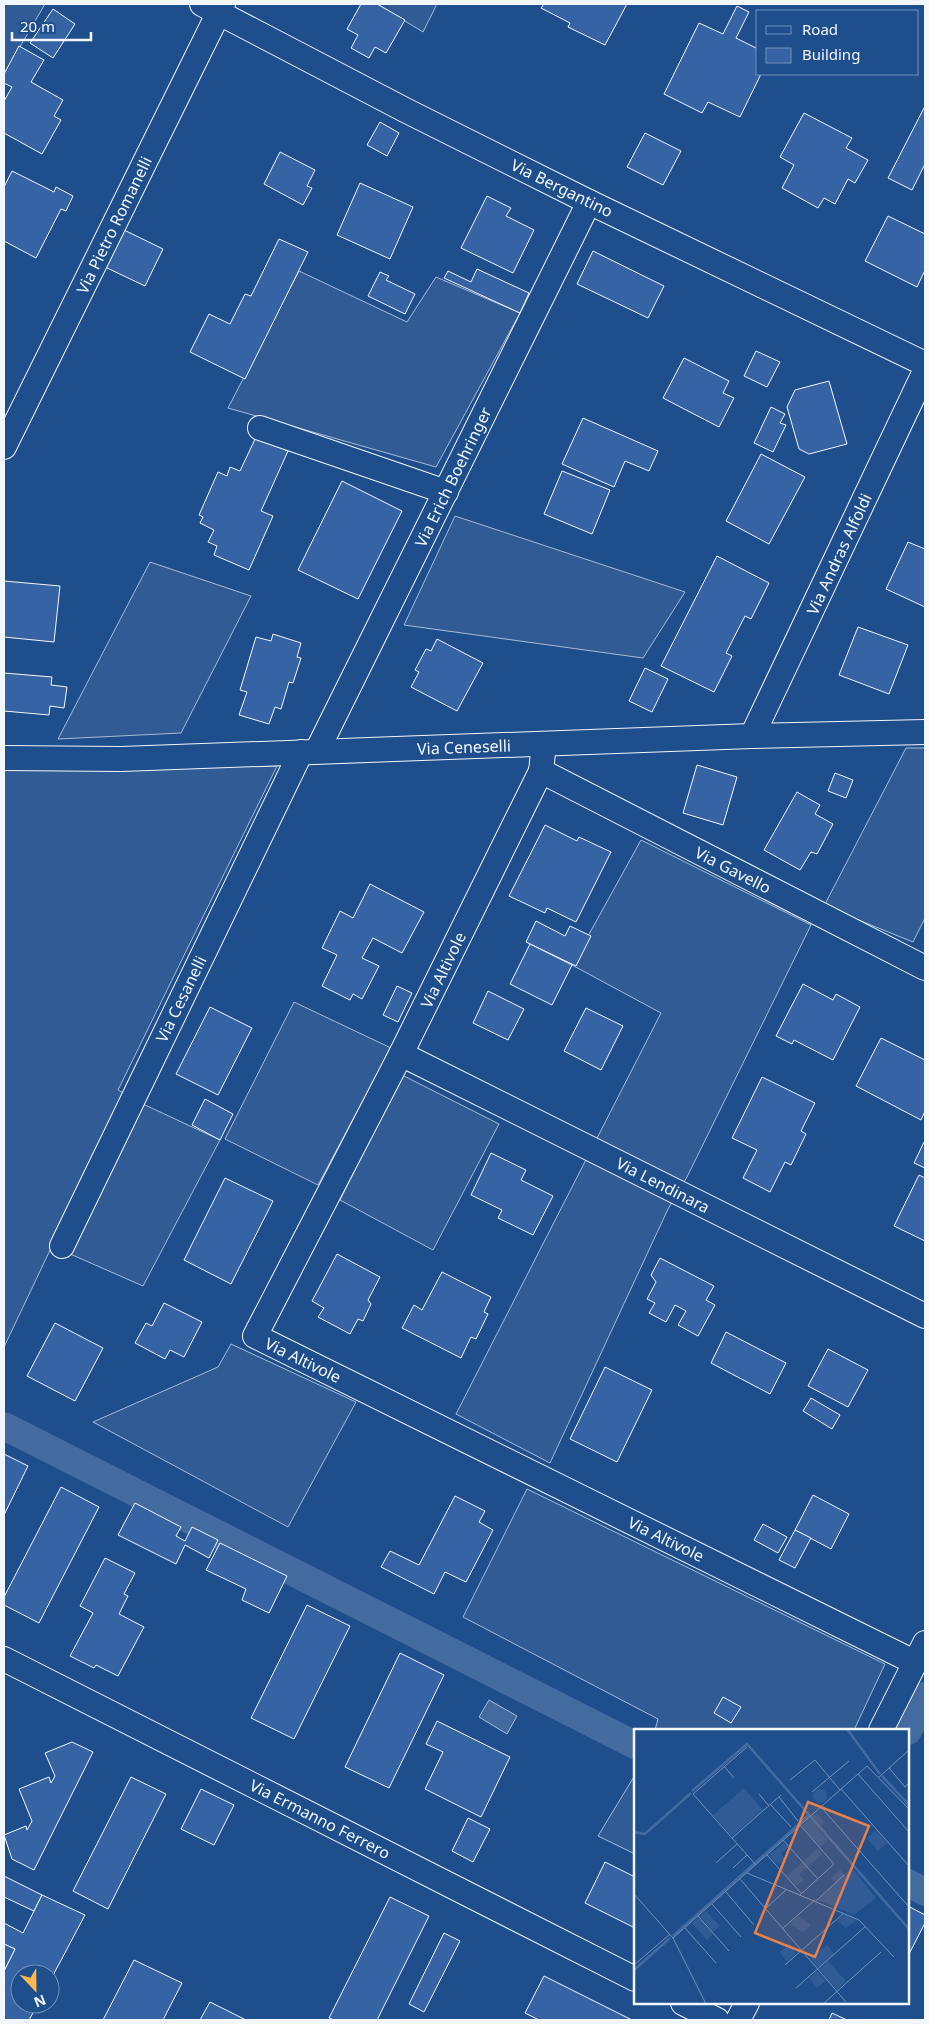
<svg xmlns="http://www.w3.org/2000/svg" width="929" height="2024" font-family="'Noto Sans',sans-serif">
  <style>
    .built { fill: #305b95; stroke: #a8bbd7 }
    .water { fill: #446ba0; stroke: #a8bbd7 }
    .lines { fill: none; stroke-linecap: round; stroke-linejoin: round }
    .canal { stroke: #446ba0; stroke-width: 28 }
    .building { fill: #3563a3; stroke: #f2f6ff }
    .street-casing { stroke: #f2f6ff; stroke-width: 26 }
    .street { stroke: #1f4e8c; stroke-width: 24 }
    .labels { text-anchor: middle; stroke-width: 4; stroke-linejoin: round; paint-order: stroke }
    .street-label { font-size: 16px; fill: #f2f6ff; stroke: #1f4e8c }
    .inset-river { fill: none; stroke: #446ba0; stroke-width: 2.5 }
    .inset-road { fill: none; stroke: #7391ba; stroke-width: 1 }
    .view { fill: #ea8049; fill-opacity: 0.15; stroke: #ea8049; stroke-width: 2.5 }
    .inset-edge { fill: none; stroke: #f2f6ff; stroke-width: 2.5 }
  </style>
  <rect width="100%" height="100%" fill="#1f4e8c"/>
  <!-- built -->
  <g class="built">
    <path d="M4,4H45L4,74Z"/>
    <path d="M377,4H437L423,32Z"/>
    <path d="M299,271L407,322L436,277L520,313L436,467L228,408Z"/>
    <path d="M455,516L685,592L643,658L404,625Z"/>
    <path d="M150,562L251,596L181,733L58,739Z"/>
    <path d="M906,748H925V918L913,942L824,906Z"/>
    <path d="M4,765L277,766L118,1090L143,1104L220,1140L143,1286L52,1246L4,1347Z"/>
    <path d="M641,840L811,925L687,1177L668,1209L550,1463L456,1414L661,1013L572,965Z"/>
    <path d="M294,1002L391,1048L318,1185L225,1139Z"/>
    <path d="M402,1075L499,1124L433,1250L340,1200Z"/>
    <path d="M231,1344L356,1402L288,1527L93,1422L218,1367Z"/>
    <path d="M527,1489L885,1664L854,1730H655L658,1719L463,1617Z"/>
    <path d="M635,1775V1854L598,1836Z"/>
  </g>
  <!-- water -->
  <path class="water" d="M489,1700L517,1716L507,1734L479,1717Z"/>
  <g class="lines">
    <!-- canal -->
    <g class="canal">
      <path d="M4,1426L635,1745"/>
      <path d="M908,1731L925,1696"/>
      <path d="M908,1883L925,1892"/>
    </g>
  </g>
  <!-- building -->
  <g class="building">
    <path d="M361,4H377L405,20L386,53L375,47L369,58L351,48L358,35L347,29Z"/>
    <path d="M544,4H627L605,45L568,27L570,23L541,8Z"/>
    <path d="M737,6L749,12L736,38L758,49V74H761L740,117L708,102L702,113L664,94L699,23L723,34Z"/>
    <path d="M53,9L75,24L53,58L30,43Z"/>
    <path d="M19,46L44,60L31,82L63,100L54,116L61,120L42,154L4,133V101L12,87L4,83V74Z"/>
    <path d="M925,106V164L912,190L888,178Z"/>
    <path d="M804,113L852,138L846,148L868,160L855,183L848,179L835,204L824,198L818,208L782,188L794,165L780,157Z"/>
    <path d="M380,122L399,133L387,156L367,145Z"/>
    <path d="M645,133L681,151L663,185L627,167Z"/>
    <path d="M280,152L315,170L307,186L312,188L303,205L264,184Z"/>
    <path d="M12,171L54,192L56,187L73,196L66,211L61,209L36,258L4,241V187Z"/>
    <path d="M360,183L413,207L390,259L337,235Z"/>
    <path d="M487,196L511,208L506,216L534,230L513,273L461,248Z"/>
    <path d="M888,216L925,234V270L917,287L865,261Z"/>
    <path d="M124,230L163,249L145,286L105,267Z"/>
    <path d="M279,239L308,252L245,379L190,352L209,314L230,324L245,294L251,296Z"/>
    <path d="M593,251L664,286L648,318L577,284Z"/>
    <path d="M477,269L529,293L520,313L444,278L448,271L471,282Z"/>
    <path d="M380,272L389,276L386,280L415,294L405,314L368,296Z"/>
    <path d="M756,351L780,362L767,387L744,376Z"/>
    <path d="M684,358L729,381L723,393L734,398L719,427L663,398Z"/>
    <path d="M829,381L847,444L809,454L799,449L787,407L795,390Z"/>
    <path d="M771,407L785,414L780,423L786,425L773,452L754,443Z"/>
    <path d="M583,418L658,451L649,471L625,461L614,487L562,464Z"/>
    <path d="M256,437L288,451L261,511L273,516L249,570L214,555L217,546L208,542L214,530L200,523L203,517L199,515L218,472L227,476L230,467L240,471Z"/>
    <path d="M761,454L805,477L769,544L726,521Z"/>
    <path d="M562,471L610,490L592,534L544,514Z"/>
    <path d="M342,481L402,511L358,599L298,570Z"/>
    <path d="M908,542L925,549V607L886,589Z"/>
    <path d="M717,556L769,583L751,619L745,616L726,653L732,656L714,692L661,666Z"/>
    <path d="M4,581L60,586L54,642L4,637Z"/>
    <path d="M858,627L908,645L889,694L839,675Z"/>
    <path d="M273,634L301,643L297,657L301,658L293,683L289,682L281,709L275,707L269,724L239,715L247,692L240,690L256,637L271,641Z"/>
    <path d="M437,639L483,663L457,711L411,687L419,672L415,670L426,649L431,651Z"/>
    <path d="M645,668L668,679L652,712L629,701Z"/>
    <path d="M4,673L52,677L51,685L67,687L64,708L50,706L49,715L4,711Z"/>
    <path d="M697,765L737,777L723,825L683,813Z"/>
    <path d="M835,773L853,780L846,798L828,791Z"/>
    <path d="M797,792L820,805L815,814L833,824L817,854L811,852L800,870L764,850Z"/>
    <path d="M545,825L577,841L579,837L611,852L576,922L547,908L545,913L509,896Z"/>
    <path d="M370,884L424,912L402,953L373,938L362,958L379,966L362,999L353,994L350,1000L322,986L337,955L322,948L340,911L353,918Z"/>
    <path d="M536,921L565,936L570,926L591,936L576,966L526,942Z"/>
    <path d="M530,944L572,965L552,1005L510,984Z"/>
    <path d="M803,984L833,1000L836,994L860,1007L833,1060L794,1040L792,1044L776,1036Z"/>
    <path d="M397,986L412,993L398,1022L383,1015Z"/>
    <path d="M488,991L524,1009L508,1040L473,1023Z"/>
    <path d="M210,1007L252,1028L218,1095L176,1074Z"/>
    <path d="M586,1008L623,1026L601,1070L564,1051Z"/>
    <path d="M881,1038L925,1060V1111L921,1120L856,1086Z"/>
    <path d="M762,1077L815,1103L801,1131L806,1134L791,1165L785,1162L770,1192L743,1178L757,1150L732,1138Z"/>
    <path d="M205,1099L233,1114L220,1140L192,1125Z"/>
    <path d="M924,1142H925V1168L914,1163Z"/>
    <path d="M491,1153L526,1170L521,1180L553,1196L533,1235L498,1218L502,1210L471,1195Z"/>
    <path d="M919,1175L925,1178V1241L894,1226Z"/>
    <path d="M225,1178L273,1201L231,1284L184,1260Z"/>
    <path d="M337,1254L380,1277L368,1300L371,1304L363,1321L358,1319L350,1334L318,1317L324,1308L312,1301Z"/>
    <path d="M660,1258L714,1286L706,1300L715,1305L698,1336L678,1325L686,1311L675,1305L666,1322L649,1313L655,1303L647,1299L656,1282L651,1275Z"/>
    <path d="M442,1272L491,1297L484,1312L488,1314L476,1339L471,1337L461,1358L402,1328L414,1305L422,1310Z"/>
    <path d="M164,1303L202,1322L184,1357L170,1350L165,1359L135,1343L146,1323L152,1326Z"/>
    <path d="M55,1323L103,1348L75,1401L27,1376Z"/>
    <path d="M726,1332L786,1363L770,1394L711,1363Z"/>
    <path d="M828,1349L868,1370L848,1407L808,1386Z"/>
    <path d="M605,1367L652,1390L617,1462L570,1439Z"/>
    <path d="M811,1398L840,1415L832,1429L803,1411Z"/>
    <path d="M4,1454L28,1466L4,1515Z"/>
    <path d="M61,1487L99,1507L39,1623L4,1605V1597Z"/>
    <path d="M813,1495L849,1514L831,1549L795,1530Z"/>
    <path d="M455,1496L485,1511L479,1522L493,1530L466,1582L445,1572L434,1594L381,1567L390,1551L419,1565Z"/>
    <path d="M135,1503L181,1527L176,1536L185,1541L192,1527L218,1540L209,1558L185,1545L176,1564L118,1535Z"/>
    <path d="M763,1524L787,1537L778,1553L754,1540Z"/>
    <path d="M795,1530L811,1538L795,1568L779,1560Z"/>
    <path d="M220,1543L287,1576L269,1613L242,1600L246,1589L206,1570Z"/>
    <path d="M105,1558L135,1573L124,1594L128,1596L119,1614L144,1627L118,1676L96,1665L94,1668L70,1656L93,1613L80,1606Z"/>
    <path d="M307,1605L350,1626L294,1739L251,1718Z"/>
    <path d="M400,1653L444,1675L389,1788L345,1767Z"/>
    <path d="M723,1697L741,1707L731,1723L714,1713Z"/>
    <path d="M437,1721L510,1757L481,1817L425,1789L443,1752L426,1744Z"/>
    <path d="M72,1742L93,1752L34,1870L12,1859L4,1835L26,1826L27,1830L32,1821L19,1789L49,1777L51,1783L55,1776L45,1753Z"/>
    <path d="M131,1777L166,1794L108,1909L73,1891Z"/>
    <path d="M201,1789L234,1805L214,1845L181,1829Z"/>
    <path d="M468,1818L490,1829L473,1862L452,1851Z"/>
    <path d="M605,1862L635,1877V1928L585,1903Z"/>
    <path d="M4,1876L42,1895L34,1911L4,1897Z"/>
    <path d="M42,1895L85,1915L50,1981V1974H20V2004H38L29,2020H4V1971L15,1949L4,1944V1923L23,1933Z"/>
    <path d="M390,1897L429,1916L377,2020H334L329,2018Z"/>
    <path d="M908,1906L925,1915V1923L909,1954Z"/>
    <path d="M444,1933L460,1941L424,2012L409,2004Z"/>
    <path d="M4,1944L15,1949L4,1971Z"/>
    <path d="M134,1960L182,1983L163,2020H103Z"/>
    <path d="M544,1976L632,2020H539L525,2013Z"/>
    <path d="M210,2002L246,2020H200Z"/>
    <path d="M832,2013L847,2020H829Z"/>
  </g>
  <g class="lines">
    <defs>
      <g id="street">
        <path d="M202,4L405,110L589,202L925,364"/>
        <path d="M260,428L446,492"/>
        <path d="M4,447L223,4"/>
        <path d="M752,736L925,371"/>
        <path d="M544,744L541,771L401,1054L255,1336L916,1663"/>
        <path d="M317,751L589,202"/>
        <path d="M4,758L121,759L752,736L925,732"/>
        <path d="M541,771L925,968"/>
        <path d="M401,1054L925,1316"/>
        <path d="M62,1246L301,752"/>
        <path d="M4,1659L635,1979"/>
        <path d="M881,1730L925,1643"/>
        <path d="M683,2003L717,2020"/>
        <path d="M738,2020L747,2003"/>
      </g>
    </defs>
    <!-- street casing -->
    <use href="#street" class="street-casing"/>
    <!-- street -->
    <use href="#street" class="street"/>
  </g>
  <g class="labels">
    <!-- street labels -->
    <g class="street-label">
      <text transform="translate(562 188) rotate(26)" y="6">Via Bergantino</text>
      <text transform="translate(114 225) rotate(-64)" y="6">Via Pietro Romanelli</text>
      <text transform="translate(453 477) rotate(-64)" y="6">Via Erich Boehringer</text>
      <text transform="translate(839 554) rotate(-65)" y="6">Via Andras Alfoldi</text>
      <text transform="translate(464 747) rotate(-2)" y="6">Via Ceneselli</text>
      <text transform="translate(733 870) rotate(27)" y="6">Via Gavello</text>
      <text transform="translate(443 970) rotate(-64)" y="6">Via Altivole</text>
      <text transform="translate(181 999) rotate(-64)" y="6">Via Cesanelli</text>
      <text transform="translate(663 1185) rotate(27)" y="6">Via Lendinara</text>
      <text transform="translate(303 1360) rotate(26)" y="6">Via Altivole</text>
      <text transform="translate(666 1539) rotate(26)" y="6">Via Altivole</text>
      <text transform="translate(320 1819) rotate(27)" y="6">Via Ermanno Ferrero</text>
    </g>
  </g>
  <!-- overview -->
  <g transform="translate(634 1729)">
    <rect width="275" height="275" fill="#1f4e8c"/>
    <path d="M110,59L129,81L98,107L79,86ZM179 67a7 7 0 1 1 14 0a7 7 0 1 1-14 0ZM182,84L191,93L184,100L194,111L186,118L168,97ZM242,101L253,114L244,122L233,109ZM150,114L154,118L147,125L151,130L144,136L135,126ZM184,119L189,125L165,145L170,151L162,157L153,147ZM218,139L242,169L220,186L184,171L201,153L197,149L206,141L211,146ZM72,182L86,197L79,203L66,187ZM211,185L223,191L212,199L203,192ZM165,187L177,196L169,203L156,195ZM65,188L79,205L73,211L58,194ZM155,215L162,225L153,233L146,223ZM193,216L200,225L184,239L176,229ZM194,232L212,252L203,261L185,240ZM183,242L192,252L183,259L175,249Z" fill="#305b95"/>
    <path class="inset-river" d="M213,0L246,45M248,47L275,76M58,62L113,15L275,200M0,103L11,105L57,64M39,207L175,86M0,241L36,209"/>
    <path class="inset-road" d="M113,18L59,65L122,136M90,37L100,49M255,39L271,58L275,54M224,45L275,103M245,48L275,21M156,51L181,31L206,61M207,60L275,137M178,63L215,32M125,65L135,77M145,68L164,92M136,75L157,98M187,78L275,178M166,96L200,135L166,166M98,109L147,66M149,111L183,149M133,126L167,164M82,134L103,115M99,139L113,126M113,144L225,191L260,228M106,150L212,273M92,163L120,196M0,165L39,209L72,275M182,172L210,146M78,175L107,208M131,180L152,161M64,187L95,222M51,199L82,234M148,200L181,171M39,209L233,37L275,80M0,236L36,205M151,236L210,184M162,259L232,197M189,275L247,223"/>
    <path class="view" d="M174,73L235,97L181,228L121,204Z"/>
    <rect width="275" height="275" class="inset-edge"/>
  </g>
  <!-- border -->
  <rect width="929" height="2024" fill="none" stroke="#f2f6ff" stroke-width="10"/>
  <!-- legend -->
  <rect x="756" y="10" width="162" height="65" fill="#1f4e8c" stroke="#7391ba"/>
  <rect x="766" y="26" width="25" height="8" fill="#1f4e8c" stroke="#7391ba"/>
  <text x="802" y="35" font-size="15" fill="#f2f6ff">Road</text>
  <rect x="766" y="48" width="25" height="15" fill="#3563a3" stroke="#7391ba"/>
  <text x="802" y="60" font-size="15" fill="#f2f6ff">Building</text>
  <!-- north arrow -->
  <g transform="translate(35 1989) rotate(158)"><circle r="24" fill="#1f4e8c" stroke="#7391ba"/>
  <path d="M0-4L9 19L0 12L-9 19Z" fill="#ffb74d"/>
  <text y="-8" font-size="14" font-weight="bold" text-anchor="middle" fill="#f2f6ff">N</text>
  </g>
  <!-- scale -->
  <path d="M12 32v8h79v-8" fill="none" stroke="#f2f6ff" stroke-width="2.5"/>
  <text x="20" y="32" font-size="15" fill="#f2f6ff" stroke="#1f4e8c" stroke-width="4" paint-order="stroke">20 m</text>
</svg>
